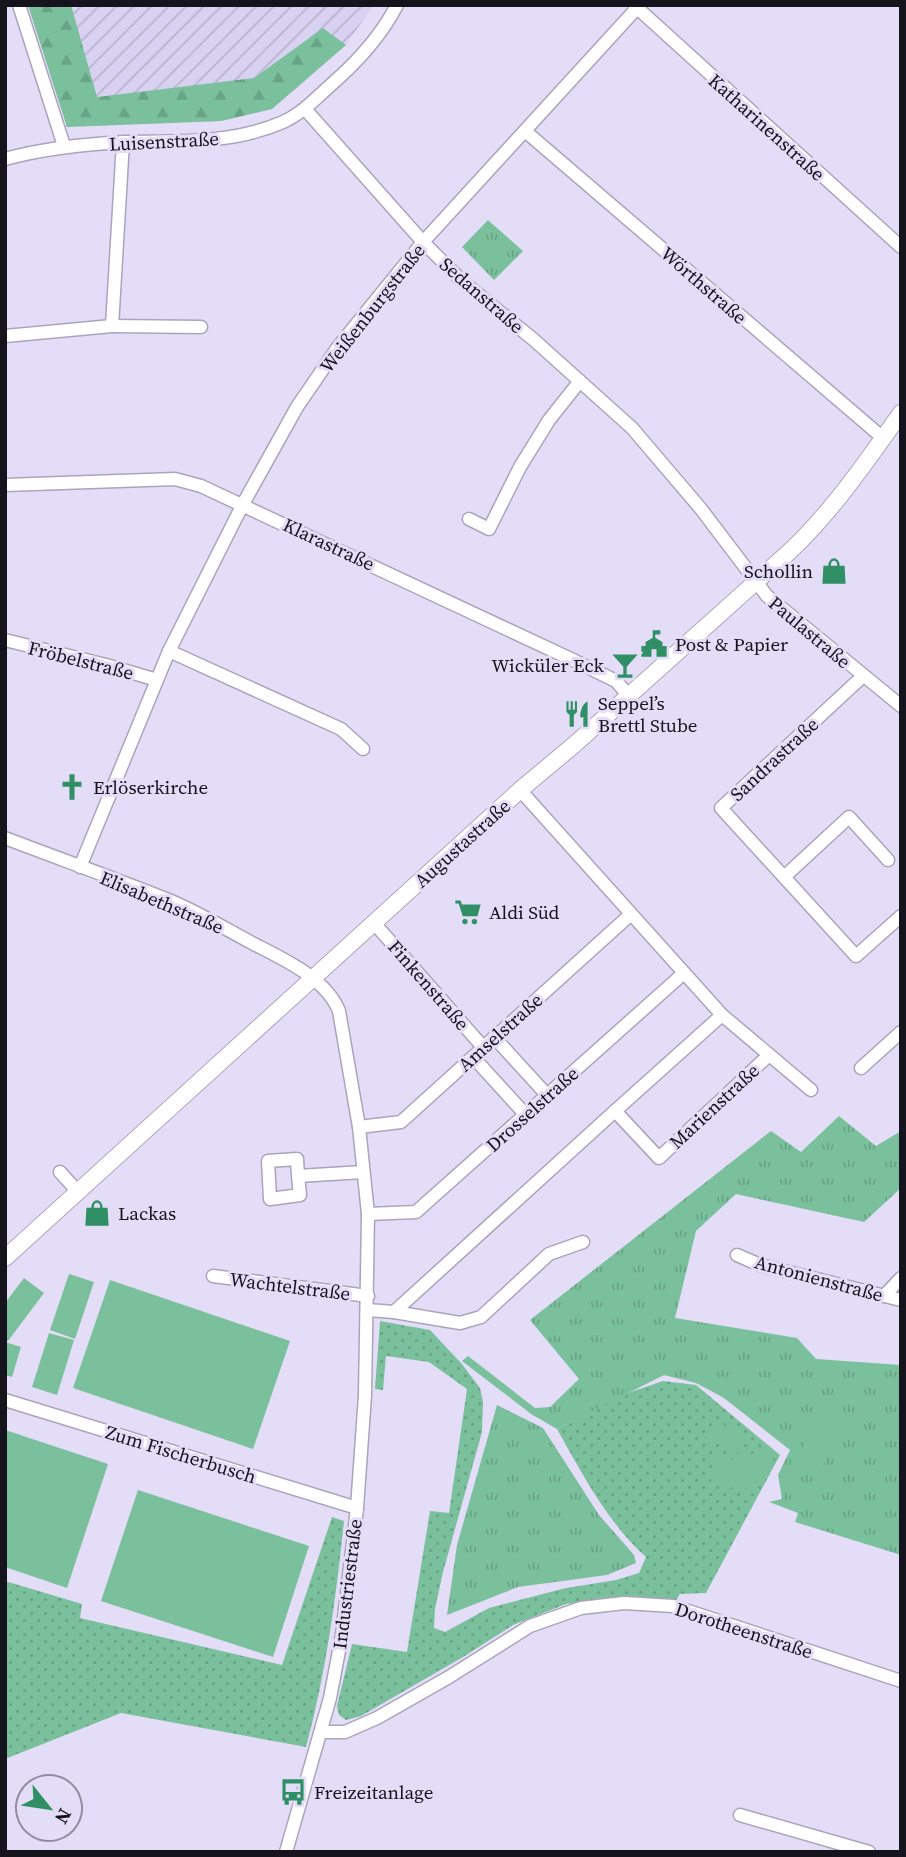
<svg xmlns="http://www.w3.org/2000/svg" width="906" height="1857" font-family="'Source Serif 4',serif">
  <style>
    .industrial { fill: url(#industrial-furrows) }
    .grass { fill: url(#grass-dots) }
    .forest { fill: url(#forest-firs) }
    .park { fill: url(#park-tufts) }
    .garden { fill: #7bc09d }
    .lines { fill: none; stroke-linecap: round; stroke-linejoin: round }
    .street-casing { stroke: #aaa4bc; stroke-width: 15 }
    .secondary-casing { stroke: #aaa4bc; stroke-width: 18 }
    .street { stroke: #fff; stroke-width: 12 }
    .secondary { stroke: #fff; stroke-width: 16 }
    .labels { text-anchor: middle; stroke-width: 6; stroke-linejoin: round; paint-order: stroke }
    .street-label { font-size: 19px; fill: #15131b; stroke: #e3ddf7 }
    .poi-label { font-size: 19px; fill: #15131b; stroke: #e3ddf7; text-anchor: start }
  </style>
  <defs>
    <pattern id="industrial-furrows" width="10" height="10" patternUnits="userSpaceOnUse" patternTransform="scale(1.75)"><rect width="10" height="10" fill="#d9d1f1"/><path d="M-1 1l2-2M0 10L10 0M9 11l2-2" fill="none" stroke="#b9b3ce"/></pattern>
    <pattern id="grass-dots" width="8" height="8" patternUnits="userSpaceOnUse" patternTransform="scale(1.75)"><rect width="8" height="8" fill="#7bc09d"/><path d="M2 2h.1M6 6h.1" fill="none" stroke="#69a487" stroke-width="1.8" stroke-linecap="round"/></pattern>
    <pattern id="forest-firs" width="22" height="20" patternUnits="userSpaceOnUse" patternTransform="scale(1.75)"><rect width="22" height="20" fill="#7bc09d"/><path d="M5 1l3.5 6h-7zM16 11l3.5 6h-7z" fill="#69a487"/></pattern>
    <pattern id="park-tufts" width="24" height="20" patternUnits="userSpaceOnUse" patternTransform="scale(1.75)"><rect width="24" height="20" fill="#7bc09d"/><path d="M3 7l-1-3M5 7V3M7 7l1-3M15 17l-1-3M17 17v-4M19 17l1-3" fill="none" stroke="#69a487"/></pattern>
  </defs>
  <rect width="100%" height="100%" fill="#e3ddf7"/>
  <!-- industrial -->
  <path class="industrial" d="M28,5H374L346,45L272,109L221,121L67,127Z"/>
  <!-- grass -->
  <g class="grass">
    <path d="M380,1321L430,1330L461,1363L480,1388L483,1402L482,1432L443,1572L435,1609L434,1628L445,1632L489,1608L566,1588L616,1580L639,1573L646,1557C607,1522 583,1475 557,1429L622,1395L663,1381L696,1385L780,1455L706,1593L680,1594L676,1600L630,1596L566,1604L513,1625L463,1657L361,1716L346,1720L339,1715L337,1706L352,1644L407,1652L430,1511L449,1513L467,1389L429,1362L386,1356L383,1390L375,1389Z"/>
    <path d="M332,1517L344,1521C336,1598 326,1673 306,1747L121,1713L5,1759V1581L82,1604L80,1618L282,1665Z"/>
  </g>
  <!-- forest -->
  <path class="forest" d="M28,5H71L97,97L254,78L323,28L346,45L272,109L221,121L67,127Z"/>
  <!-- park -->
  <g class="park">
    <path d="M488,220L523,251L494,280L462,247Z"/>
    <path d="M839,1116L876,1146L901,1131V1188L864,1222L736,1194L696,1231L675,1318L797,1338L816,1359L901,1365V1555L795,1522L798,1513L769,1502L782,1499L778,1475L790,1450L724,1398L696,1383L664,1375L557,1429L531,1414L462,1361L468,1356L535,1408L550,1407L579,1379L530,1320L771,1131L801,1152Z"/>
    <path d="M497,1405L543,1428L599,1515L634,1555L636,1563L607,1575L518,1587L447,1615L457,1545Z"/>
  </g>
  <!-- garden -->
  <g class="garden">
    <path d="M69,1274L94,1282L75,1339L50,1330Z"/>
    <path d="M24,1278L44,1293L8,1341L5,1339V1303Z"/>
    <path d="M110,1280L290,1341L253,1449L73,1388Z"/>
    <path d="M49,1333L74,1340L57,1395L32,1387Z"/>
    <path d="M5,1342L21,1347L12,1377L5,1375Z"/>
    <path d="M822,1410L845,1422L818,1475L795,1463Z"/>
    <path d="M715,1421L747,1436L739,1454L707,1439Z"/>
    <path d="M5,1430L108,1464L67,1588L5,1567Z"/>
    <path d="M764,1447L771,1452L774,1462L764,1482C738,1494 736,1488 711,1482L714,1458L741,1460Z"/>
    <path d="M138,1490L309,1546L273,1657L101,1601Z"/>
  </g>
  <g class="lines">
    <defs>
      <g id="street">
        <path d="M19,5L64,146"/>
        <path d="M634,5L901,247"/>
        <path d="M305,109L423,242L462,281L534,340L632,428L701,509L767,596L901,706"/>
        <path d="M525,131L883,438"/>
        <path d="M5,159C45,148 85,144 126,142C179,141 233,144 283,122C303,113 317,97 333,83C357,62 382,34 397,5"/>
        <path d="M112,326L201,327"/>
        <path d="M5,336L112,326L123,142"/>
        <path d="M5,485L175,479L201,486L573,660L616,681L629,696"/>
        <path d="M469,519L489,529L520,467L549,420L580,381"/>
        <path d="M5,640L106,665L157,680"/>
        <path d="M169,651L341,729L363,749"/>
        <path d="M863,676L721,808L856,956L901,916"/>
        <path d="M520,790L722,1015L811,1090"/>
        <path d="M5,838C60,859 116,879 171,901C199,913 226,929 252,943C283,959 326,978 339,1011L359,1127L368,1214L365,1395L357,1508L342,1635L330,1698L286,1852"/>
        <path d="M80,867L169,651L243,504L297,407L338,347L423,242L637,8"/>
        <path d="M784,877L849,817L888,860"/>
        <path d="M374,923L483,1047"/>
        <path d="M722,1015L615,1111L659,1158L769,1055"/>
        <path d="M494,1037L547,1095"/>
        <path d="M473,1057L525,1114"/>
        <path d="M861,1068L901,1032"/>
        <path d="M359,1127L401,1122L630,915"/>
        <path d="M60,1172L78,1192"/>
        <path d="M298,1176L300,1195L270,1199L268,1161L297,1159L298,1176L363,1172"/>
        <path d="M368,1214L416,1212L684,973"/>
        <path d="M737,1255L760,1265L901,1300"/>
        <path d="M213,1276L368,1296"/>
        <path d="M884,1296L901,1278"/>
        <path d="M368,1310L394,1312L615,1111"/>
        <path d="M394,1312L460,1323L481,1317L549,1254L583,1242"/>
        <path d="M5,1400L357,1508"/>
        <path d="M321,1732H345L377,1718L449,1677L530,1626L581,1608L624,1603L673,1606L901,1681"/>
        <path d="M740,1815L869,1852"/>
      </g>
      <path id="secondary" d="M5,1258L520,790L575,744L788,553C832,512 866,462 901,413"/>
    </defs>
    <!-- street casing -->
    <use href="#street" class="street-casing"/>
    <!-- secondary casing -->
    <use href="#secondary" class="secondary-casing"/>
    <!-- street -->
    <use href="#street" class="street"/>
    <!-- secondary -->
    <use href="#secondary" class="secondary"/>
  </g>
  <!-- icons -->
  <defs>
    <symbol id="shop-bare" viewBox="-9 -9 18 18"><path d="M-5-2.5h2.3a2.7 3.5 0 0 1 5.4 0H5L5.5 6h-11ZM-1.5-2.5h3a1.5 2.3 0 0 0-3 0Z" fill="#318f66" stroke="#e3ddf7" stroke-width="2.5" paint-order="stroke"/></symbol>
    <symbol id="civic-bare" viewBox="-9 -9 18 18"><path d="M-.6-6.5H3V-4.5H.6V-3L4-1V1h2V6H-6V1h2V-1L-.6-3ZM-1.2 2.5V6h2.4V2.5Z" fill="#318f66" stroke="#e3ddf7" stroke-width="2.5" paint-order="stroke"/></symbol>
    <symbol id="bar-bare" viewBox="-9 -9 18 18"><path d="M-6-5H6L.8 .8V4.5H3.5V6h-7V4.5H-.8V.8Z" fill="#318f66" stroke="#e3ddf7" stroke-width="2.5" paint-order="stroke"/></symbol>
    <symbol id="restaurant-bare" viewBox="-9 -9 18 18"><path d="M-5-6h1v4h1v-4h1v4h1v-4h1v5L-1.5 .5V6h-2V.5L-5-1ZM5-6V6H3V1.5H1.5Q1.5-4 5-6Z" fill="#318f66" stroke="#e3ddf7" stroke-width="2.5" paint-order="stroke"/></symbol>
    <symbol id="church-bare" viewBox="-9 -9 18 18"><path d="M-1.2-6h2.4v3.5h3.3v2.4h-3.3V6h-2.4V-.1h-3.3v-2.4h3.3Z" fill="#318f66" stroke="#e3ddf7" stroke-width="2.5" paint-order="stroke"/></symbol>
    <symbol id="supermarket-bare" viewBox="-9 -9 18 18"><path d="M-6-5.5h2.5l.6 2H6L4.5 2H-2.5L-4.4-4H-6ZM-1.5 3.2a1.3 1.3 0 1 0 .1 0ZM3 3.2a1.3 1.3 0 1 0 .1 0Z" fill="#318f66" stroke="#e3ddf7" stroke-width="2.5" paint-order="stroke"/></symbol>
    <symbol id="bus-bare" viewBox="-9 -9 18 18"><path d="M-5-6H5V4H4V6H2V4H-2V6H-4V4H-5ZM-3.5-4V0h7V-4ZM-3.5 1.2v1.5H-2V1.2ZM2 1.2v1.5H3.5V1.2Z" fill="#318f66" stroke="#e3ddf7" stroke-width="2.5" paint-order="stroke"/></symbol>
  </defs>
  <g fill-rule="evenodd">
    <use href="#shop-bare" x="815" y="552" width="38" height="38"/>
    <use href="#civic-bare" x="635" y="625" width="38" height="38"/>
    <use href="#bar-bare" x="606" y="646" width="38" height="38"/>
    <use href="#restaurant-bare" x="558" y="695" width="38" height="38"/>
    <use href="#church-bare" x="53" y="768" width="38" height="38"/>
    <use href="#supermarket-bare" x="449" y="893" width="38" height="38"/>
    <use href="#shop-bare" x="78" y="1194" width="38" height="38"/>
    <use href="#bus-bare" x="274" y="1773" width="38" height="38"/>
  </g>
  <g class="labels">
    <!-- street labels -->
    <g class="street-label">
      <text transform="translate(767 127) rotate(42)" y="7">Katharinenstraße</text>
      <text transform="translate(164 141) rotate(-3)" y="7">Luisenstraße</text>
      <text transform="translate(704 285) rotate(41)" y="7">Wörthstraße</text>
      <text transform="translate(482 295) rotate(41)" y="7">Sedanstraße</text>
      <text transform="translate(372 308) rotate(-52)" y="7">Weißenburgstraße</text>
      <text transform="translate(329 544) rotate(25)" y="7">Klarastraße</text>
      <text transform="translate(810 632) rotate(40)" y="7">Paulastraße</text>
      <text transform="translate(81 660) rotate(14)" y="7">Fröbelstraße</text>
      <text transform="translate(774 759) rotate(-43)" y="7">Sandrastraße</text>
      <text transform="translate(462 843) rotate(-42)" y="7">Augustastraße</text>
      <text transform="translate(162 902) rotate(23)" y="7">Elisabethstraße</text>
      <text transform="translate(429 985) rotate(49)" y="7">Finkenstraße</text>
      <text transform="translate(500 1032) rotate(-42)" y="7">Amselstraße</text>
      <text transform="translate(714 1106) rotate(-43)" y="7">Marienstraße</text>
      <text transform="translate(532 1109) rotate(-42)" y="7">Drosselstraße</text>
      <text transform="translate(819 1278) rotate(15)" y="7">Antonienstraße</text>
      <text transform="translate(290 1286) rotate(7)" y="7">Wachtelstraße</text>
      <text transform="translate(181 1454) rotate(17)" y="7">Zum Fischerbusch</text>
      <text transform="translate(347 1584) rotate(-83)" y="7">Industriestraße</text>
      <text transform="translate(744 1630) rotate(18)" y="7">Dorotheenstraße</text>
    </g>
    <!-- poi labels -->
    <g class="poi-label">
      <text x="813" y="578" text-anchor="end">Schollin</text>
      <text x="675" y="651">Post &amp; Papier</text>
      <text x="604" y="672" text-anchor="end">Wicküler Eck</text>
      <text x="598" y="710">Seppel’s<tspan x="598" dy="22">Brettl Stube</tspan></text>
      <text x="93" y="794">Erlöserkirche</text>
      <text x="489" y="919">Aldi Süd</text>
      <text x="118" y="1220">Lackas</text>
      <text x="314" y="1799">Freizeitanlage</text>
    </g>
  </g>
  <!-- border -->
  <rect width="906" height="1857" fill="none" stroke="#15131b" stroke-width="14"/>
  <!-- north arrow -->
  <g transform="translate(49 1808) rotate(120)"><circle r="33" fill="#e3ddf7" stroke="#918c9f" stroke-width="2"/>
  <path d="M0-5L12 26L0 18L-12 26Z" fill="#318f66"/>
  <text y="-10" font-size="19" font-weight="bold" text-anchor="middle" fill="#15131b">N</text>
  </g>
</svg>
